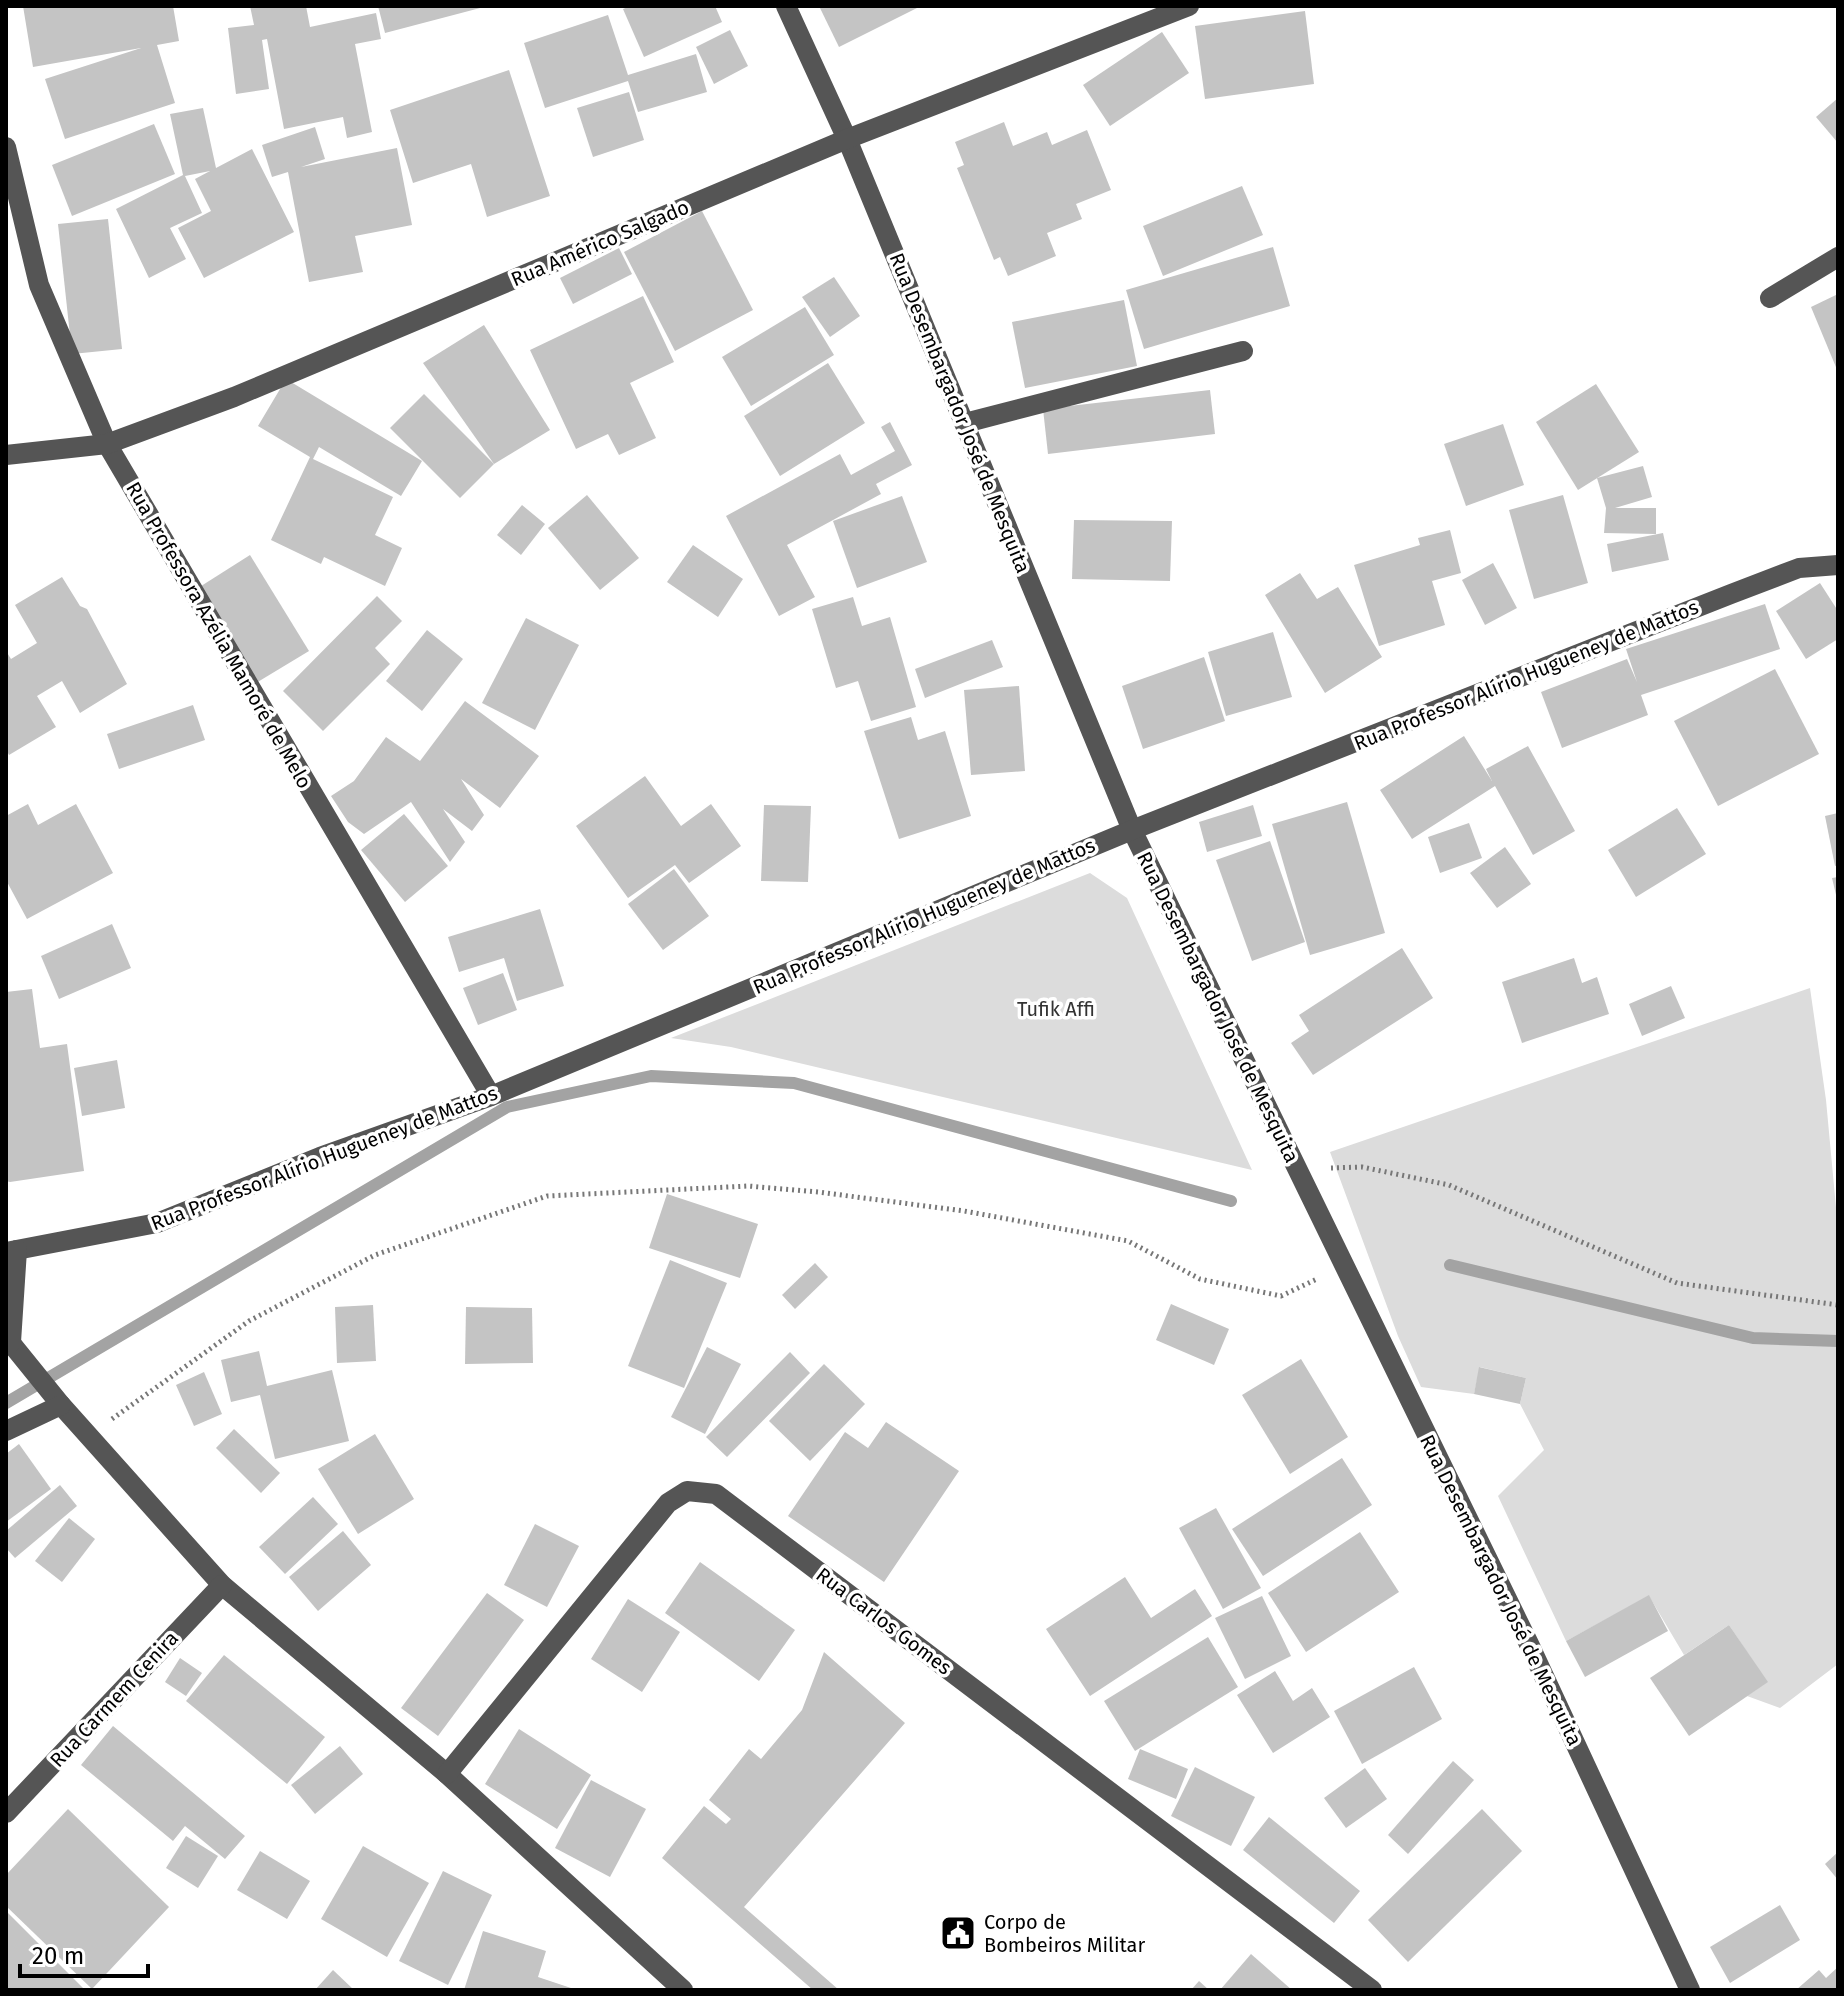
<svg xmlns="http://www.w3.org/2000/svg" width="1844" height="1996" font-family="'Fira Sans',sans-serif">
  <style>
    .green { fill: #dcdcdc }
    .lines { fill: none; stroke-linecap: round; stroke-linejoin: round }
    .stream { stroke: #a3a3a3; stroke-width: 12 }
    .building { fill: #c4c4c4 }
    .path { stroke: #777; stroke-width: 5; stroke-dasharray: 2 4; stroke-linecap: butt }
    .minor { stroke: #555; stroke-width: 20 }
    .labels { text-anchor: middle; stroke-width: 7; stroke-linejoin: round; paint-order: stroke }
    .street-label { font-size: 20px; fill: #000; stroke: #fff }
    .park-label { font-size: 20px; fill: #333; stroke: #fff }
    .poi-label { font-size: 20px; fill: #000; stroke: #fff; text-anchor: start }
  </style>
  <rect width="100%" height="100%" fill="#fff"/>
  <!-- green -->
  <g class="green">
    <path d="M1090,873L1127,898L1252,1170L731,1047L671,1038Z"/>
    <path d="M1810,988L1826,1100L1838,1229V1664L1780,1708L1747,1696L1767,1682L1729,1625L1684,1655L1649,1596L1566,1641L1498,1496L1544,1450L1520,1404L1526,1378L1480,1367L1474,1394L1421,1387L1398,1336L1330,1152Z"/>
  </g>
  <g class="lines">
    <!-- stream -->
    <g class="stream">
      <path d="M1450,1265L1753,1338L1838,1341"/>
      <path d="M6,1403L507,1107L651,1076L794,1083L1231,1201"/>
    </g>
  </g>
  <!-- building -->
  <g class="building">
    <path d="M23,6H173L179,41L157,45L175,103L65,139L45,79L141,48L33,67Z"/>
    <path d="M250,6H306L310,27L376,13L381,39L355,44L372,132L347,138L343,117L284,129L267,39L262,40L269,89L236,94L228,28L254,25Z"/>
    <path d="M378,6H484V7L385,33Z"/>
    <path d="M630,6H715L722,22L644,57L623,9Z"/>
    <path d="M819,6H921L839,47Z"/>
    <path d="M1305,11L1314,84L1205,99L1195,26Z"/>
    <path d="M608,15L628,75L696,54L707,92L638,112L628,81L545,108L524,43Z"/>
    <path d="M730,30L748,66L714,84L696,47Z"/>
    <path d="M1162,32L1189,73L1110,126L1083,85Z"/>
    <path d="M509,70L550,196L487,217L471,164L413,183L390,110Z"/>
    <path d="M629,92L644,140L593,157L577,108Z"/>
    <path d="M1838,98V143L1816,117Z"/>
    <path d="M203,108L216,168L252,149L294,232L204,278L178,228L211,211L195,179L210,171L185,176L202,213L170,228L186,259L149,278L116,209L183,175L170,114Z"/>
    <path d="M1004,122L1013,146L1047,132L1052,145L1087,130L1111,190L1076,204L1082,219L1047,233L1056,256L1008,276L1000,257L994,260L957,168L964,165L955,142Z"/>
    <path d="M154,124L175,174L72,216L52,165Z"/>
    <path d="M315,127L325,159L301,167L397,148L412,225L355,236L363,272L309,282L288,172L272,177L262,145Z"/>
    <path d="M1242,186L1263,235L1163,276L1143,226Z"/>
    <path d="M702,211L753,310L675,351L624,252Z"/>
    <path d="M108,219L122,349L72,354L58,224Z"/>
    <path d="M1273,247L1290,306L1144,349L1126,290Z"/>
    <path d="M619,248L632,274L573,304L560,278Z"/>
    <path d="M834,277L860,316L830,337L802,297Z"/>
    <path d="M1838,294V372L1811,307Z"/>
    <path d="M643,296L674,362L630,383L656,438L619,455L608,434L576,449L530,350Z"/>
    <path d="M1124,300L1137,366L1025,388L1012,322Z"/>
    <path d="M805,307L834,355L751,406L722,357Z"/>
    <path d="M484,325L550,430L494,464L423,363Z"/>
    <path d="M828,363L865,423L780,476L744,416Z"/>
    <path d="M286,379L422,461L401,496L319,447L313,459L393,497L375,535L402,548L385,586L324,557L321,564L271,540L310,457L258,426Z"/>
    <path d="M1596,384L1639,452L1578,490L1536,422Z"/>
    <path d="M1210,390L1215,434L1048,454L1043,409Z"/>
    <path d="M424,394L494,464L460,498L390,428Z"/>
    <path d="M890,422L912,465L876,484L881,494L787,545L815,597L779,616L726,516L840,454L851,475L895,451L881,427Z"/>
    <path d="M1503,424L1524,485L1466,506L1444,444Z"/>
    <path d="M1643,466L1652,497L1615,508H1656V534L1604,533L1606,508L1597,478Z"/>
    <path d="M587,495L639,558L600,590L548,528Z"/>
    <path d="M1563,495L1588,583L1534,599L1509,510Z"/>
    <path d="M902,496L927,562L857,588L833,521Z"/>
    <path d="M522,505L545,524L521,555L497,535Z"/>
    <path d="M1074,520L1172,521L1170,581L1072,579Z"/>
    <path d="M1450,530L1461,573L1432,581L1445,625L1379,646L1354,565L1420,545L1418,538Z"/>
    <path d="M1663,533L1669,560L1612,572L1607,544Z"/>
    <path d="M693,545L743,579L718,617L667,582Z"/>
    <path d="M250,555L309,651L256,683L198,588Z"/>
    <path d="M1493,563L1517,608L1485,625L1462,580Z"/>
    <path d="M1300,573L1317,599L1338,587L1382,657L1325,693L1265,595Z"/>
    <path d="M62,577L80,606L87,609L127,684L80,713L62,681L37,696L56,727L9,755L6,749V651L11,659L37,643L15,605Z"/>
    <path d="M1820,583L1838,611V639L1806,659L1776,611Z"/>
    <path d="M377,596L402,621L375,648L390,664L323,731L283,691Z"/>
    <path d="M853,597L862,626L890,617L916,707L871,721L858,681L836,688L812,609Z"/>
    <path d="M1765,604L1780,649L1641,695L1648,715L1562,748L1541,692L1627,659L1637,682L1626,649Z"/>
    <path d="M526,618L579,645L535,730L482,703Z"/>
    <path d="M427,630L463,659L422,711L386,681Z"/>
    <path d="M1273,632L1292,697L1226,716L1208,652Z"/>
    <path d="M992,640L1003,667L925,698L915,669Z"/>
    <path d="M1204,657L1225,721L1143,749L1122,686Z"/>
    <path d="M1775,669L1819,754L1718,806L1674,721Z"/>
    <path d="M1019,686L1025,771L971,775L964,690Z"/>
    <path d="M465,701L539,756L500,808L461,779L484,815L472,831L443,809L465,842L450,862L411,802L364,834L348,822L331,796L354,781L386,737L420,761Z"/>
    <path d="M193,705L205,740L119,769L107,734Z"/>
    <path d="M911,717L918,740L945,731L971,816L899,839L864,731Z"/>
    <path d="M1464,736L1492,781L1486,769L1528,746L1575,831L1533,855L1495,786L1412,839L1380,790Z"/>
    <path d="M645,776L681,826L711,804L741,846L689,883L675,865L628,898L576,826Z"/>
    <path d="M1347,802L1385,933L1310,955L1272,824Z"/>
    <path d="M28,804L38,825L76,804L113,873L27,919L6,880V816Z"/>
    <path d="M764,805L811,806L808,882L761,881Z"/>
    <path d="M1253,805L1262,836L1207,852L1199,822Z"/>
    <path d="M1677,808L1706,854L1636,897L1608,850Z"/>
    <path d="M1838,813V865L1835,866L1825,816Z"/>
    <path d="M404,814L448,866L405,902L361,850Z"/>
    <path d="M1469,823L1482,858L1440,873L1428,837Z"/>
    <path d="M1270,841L1305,942L1252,961L1216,860Z"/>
    <path d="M1505,847L1531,884L1497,908L1470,873Z"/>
    <path d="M674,869L709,916L663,950L628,904Z"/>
    <path d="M1838,877V899H1837L1832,878Z"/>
    <path d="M540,909L564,986L517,1001L504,958L459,972L448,937Z"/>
    <path d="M112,924L131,968L59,999L41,956Z"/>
    <path d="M1402,948L1433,998L1313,1075L1291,1043L1309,1031L1299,1015Z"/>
    <path d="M1574,958L1582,983L1597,977L1609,1014L1522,1043L1502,982Z"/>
    <path d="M503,973L517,1010L478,1025L463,988Z"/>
    <path d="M1671,986L1685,1018L1642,1036L1629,1004Z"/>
    <path d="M32,989L40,1048L67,1044L84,1171L10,1182L6,1181V992Z"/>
    <path d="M117,1060L125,1108L82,1116L74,1068Z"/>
    <path d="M667,1194L758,1224L740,1278L649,1248Z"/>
    <path d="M670,1260L727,1283L684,1388L628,1366Z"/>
    <path d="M815,1263L828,1277L795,1309L782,1295Z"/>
    <path d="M1171,1304L1229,1329L1214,1365L1156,1340Z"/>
    <path d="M373,1305L376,1361L337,1363L335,1307Z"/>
    <path d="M466,1307L532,1308L533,1363L465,1364Z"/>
    <path d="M707,1347L741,1364L705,1434L671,1417Z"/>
    <path d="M259,1351L267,1386L332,1370L349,1441L275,1459L260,1395L231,1402L221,1360Z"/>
    <path d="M790,1352L810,1373L727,1457L706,1437Z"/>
    <path d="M1301,1359L1348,1437L1290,1474L1242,1395Z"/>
    <path d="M824,1364L865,1404L810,1461L769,1421Z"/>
    <path d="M1479,1367L1526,1378L1520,1404L1474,1394Z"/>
    <path d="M204,1372L222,1414L194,1426L176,1385Z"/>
    <path d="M886,1422L959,1471L884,1582L788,1516L845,1432L868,1448Z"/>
    <path d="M234,1429L280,1473L261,1493L216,1448Z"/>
    <path d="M375,1434L414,1499L358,1534L318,1469Z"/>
    <path d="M19,1444L51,1489L6,1522V1454Z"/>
    <path d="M1342,1458L1372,1505L1263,1576L1232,1529Z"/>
    <path d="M60,1485L77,1506L15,1558L6,1548V1531Z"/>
    <path d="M313,1497L338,1524L285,1574L259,1547Z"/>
    <path d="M1216,1508L1261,1588L1223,1609L1179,1528Z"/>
    <path d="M69,1518L95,1539L62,1582L35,1561Z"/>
    <path d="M535,1524L579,1546L547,1607L504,1585Z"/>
    <path d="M343,1531L371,1565L318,1611L289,1577Z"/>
    <path d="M1360,1532L1399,1592L1306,1652L1268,1593Z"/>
    <path d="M700,1562L795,1630L759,1681L665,1613Z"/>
    <path d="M1125,1577L1151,1618L1195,1589L1212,1616L1090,1696L1046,1629Z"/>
    <path d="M487,1593L524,1620L438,1736L401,1708Z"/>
    <path d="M1649,1595L1668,1631L1585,1677L1566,1641Z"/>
    <path d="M1262,1596L1291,1656L1245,1679L1215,1618Z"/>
    <path d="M628,1599L680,1632L642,1692L591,1659Z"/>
    <path d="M1729,1625L1768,1682L1689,1736L1650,1678Z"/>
    <path d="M1208,1637L1238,1687L1135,1751L1104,1701Z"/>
    <path d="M824,1652L905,1723L744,1907L839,1990H813L662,1858L704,1806L726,1824L731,1819L709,1800L749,1749L761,1759L802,1710Z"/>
    <path d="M224,1655L325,1737L287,1784L186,1701Z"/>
    <path d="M180,1658L202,1673L186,1696L165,1682Z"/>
    <path d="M1414,1667L1442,1719L1362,1764L1334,1711Z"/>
    <path d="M1275,1671L1293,1701L1312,1688L1330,1717L1273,1753L1237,1695Z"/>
    <path d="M113,1726L245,1836L225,1859L185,1826L173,1841L81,1765Z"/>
    <path d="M519,1729L591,1775L557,1829L485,1784Z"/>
    <path d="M340,1746L363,1774L315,1814L291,1785Z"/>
    <path d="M1140,1749L1188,1769L1176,1799L1128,1779Z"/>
    <path d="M1453,1761L1474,1780L1408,1854L1388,1835Z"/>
    <path d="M1195,1767L1255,1797L1231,1846L1171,1816Z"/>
    <path d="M1365,1768L1387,1799L1346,1828L1324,1798Z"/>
    <path d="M591,1780L646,1809L610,1877L555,1848Z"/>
    <path d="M68,1809L169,1907L92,1989L6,1906V1875Z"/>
    <path d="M1482,1809L1522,1851L1408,1962L1368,1920Z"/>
    <path d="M1269,1817L1360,1891L1334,1923L1243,1850Z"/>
    <path d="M186,1836L218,1856L198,1888L166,1868Z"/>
    <path d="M363,1846L429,1883L387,1957L321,1919Z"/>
    <path d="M260,1851L310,1881L287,1919L237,1890Z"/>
    <path d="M1838,1852V1880L1825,1864Z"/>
    <path d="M443,1871L492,1895L448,1985L399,1961Z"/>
    <path d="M1780,1905L1800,1940L1730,1983L1710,1947Z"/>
    <path d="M6,1911L85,1990H6Z"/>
    <path d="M483,1931L546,1951L538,1977L577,1990H464Z"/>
    <path d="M1251,1954L1292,1990H1220Z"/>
    <path d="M1838,1967V1990H1796L1819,1970L1826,1978Z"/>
    <path d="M333,1970L354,1990H315Z"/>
    <path d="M1199,1981L1209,1990H1191Z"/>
  </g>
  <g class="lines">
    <!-- path -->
    <g class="path">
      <path d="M1331,1168L1362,1167L1449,1185L1677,1283L1838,1305"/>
      <path d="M112,1419L249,1321L375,1255L547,1196L748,1186L818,1192L964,1211L1128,1241L1200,1279L1281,1296L1317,1279"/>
    </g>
    <!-- minor -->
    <g class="minor">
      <path d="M786,6L847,139L1132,830L1529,1644L1690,1990"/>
      <path d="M6,147L39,285L107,444L491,1096"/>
      <path d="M1770,298L1838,257"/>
      <path d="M965,423L1243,351"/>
      <path d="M6,455L107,444L234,397L847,139L1189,6"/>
      <path d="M6,1252L157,1223L320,1157L491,1096L1132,830L1731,594L1799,568L1838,565"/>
      <path d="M6,1337L61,1405L222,1585L447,1774L683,1990"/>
      <path d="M11,1342L17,1250"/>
      <path d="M6,1431L61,1405"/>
      <path d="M447,1774L668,1503L687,1491L716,1494L1372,1990"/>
      <path d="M6,1813L222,1585"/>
    </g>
  </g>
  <!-- icons -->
  <defs>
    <symbol id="civic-square" viewBox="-11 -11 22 22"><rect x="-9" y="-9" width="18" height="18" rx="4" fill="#000" stroke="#fff"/><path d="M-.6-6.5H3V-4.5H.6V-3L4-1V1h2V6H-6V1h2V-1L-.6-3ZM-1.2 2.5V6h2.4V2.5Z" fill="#fff"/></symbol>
  </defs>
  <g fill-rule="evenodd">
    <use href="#civic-square" x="938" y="1913" width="40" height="40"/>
  </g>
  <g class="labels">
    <!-- street labels -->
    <g class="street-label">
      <text transform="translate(600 243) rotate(-23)" y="7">Rua Américo Salgado</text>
      <text transform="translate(960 413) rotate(68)" y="7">Rua Desembargador José de Mesquita</text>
      <text transform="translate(219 635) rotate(60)" y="7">Rua Professora Azélia Mamoré de Melo</text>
      <text transform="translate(1526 675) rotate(-22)" y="7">Rua Professor Alírio Hugueney de Mattos</text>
      <text transform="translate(924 916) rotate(-23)" y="7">Rua Professor Alírio Hugueney de Mattos</text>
      <text transform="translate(1218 1007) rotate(64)" y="7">Rua Desembargador José de Mesquita</text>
      <text transform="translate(324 1158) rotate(-21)" y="7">Rua Professor Alírio Hugueney de Mattos</text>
      <text transform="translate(1501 1590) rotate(64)" y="7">Rua Desembargador José de Mesquita</text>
      <text transform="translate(884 1621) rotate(37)" y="7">Rua Carlos Gomes</text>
      <text transform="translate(114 1699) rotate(-47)" y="7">Rua Carmem Cenira</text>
    </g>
    <!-- park labels -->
    <g class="park-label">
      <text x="1056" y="1016">Tufik Affi</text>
    </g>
    <!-- poi labels -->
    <g class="poi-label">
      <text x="984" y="1929">Corpo de<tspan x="984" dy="23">Bombeiros Militar</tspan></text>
    </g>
  </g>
  <!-- border -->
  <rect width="1844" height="1996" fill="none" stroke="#000000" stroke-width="16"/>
  <!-- scale -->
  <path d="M20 1964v12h128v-12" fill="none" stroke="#000000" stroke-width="4"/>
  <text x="32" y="1964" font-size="24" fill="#000000" stroke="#ffffff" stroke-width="6" paint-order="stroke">20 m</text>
</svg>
